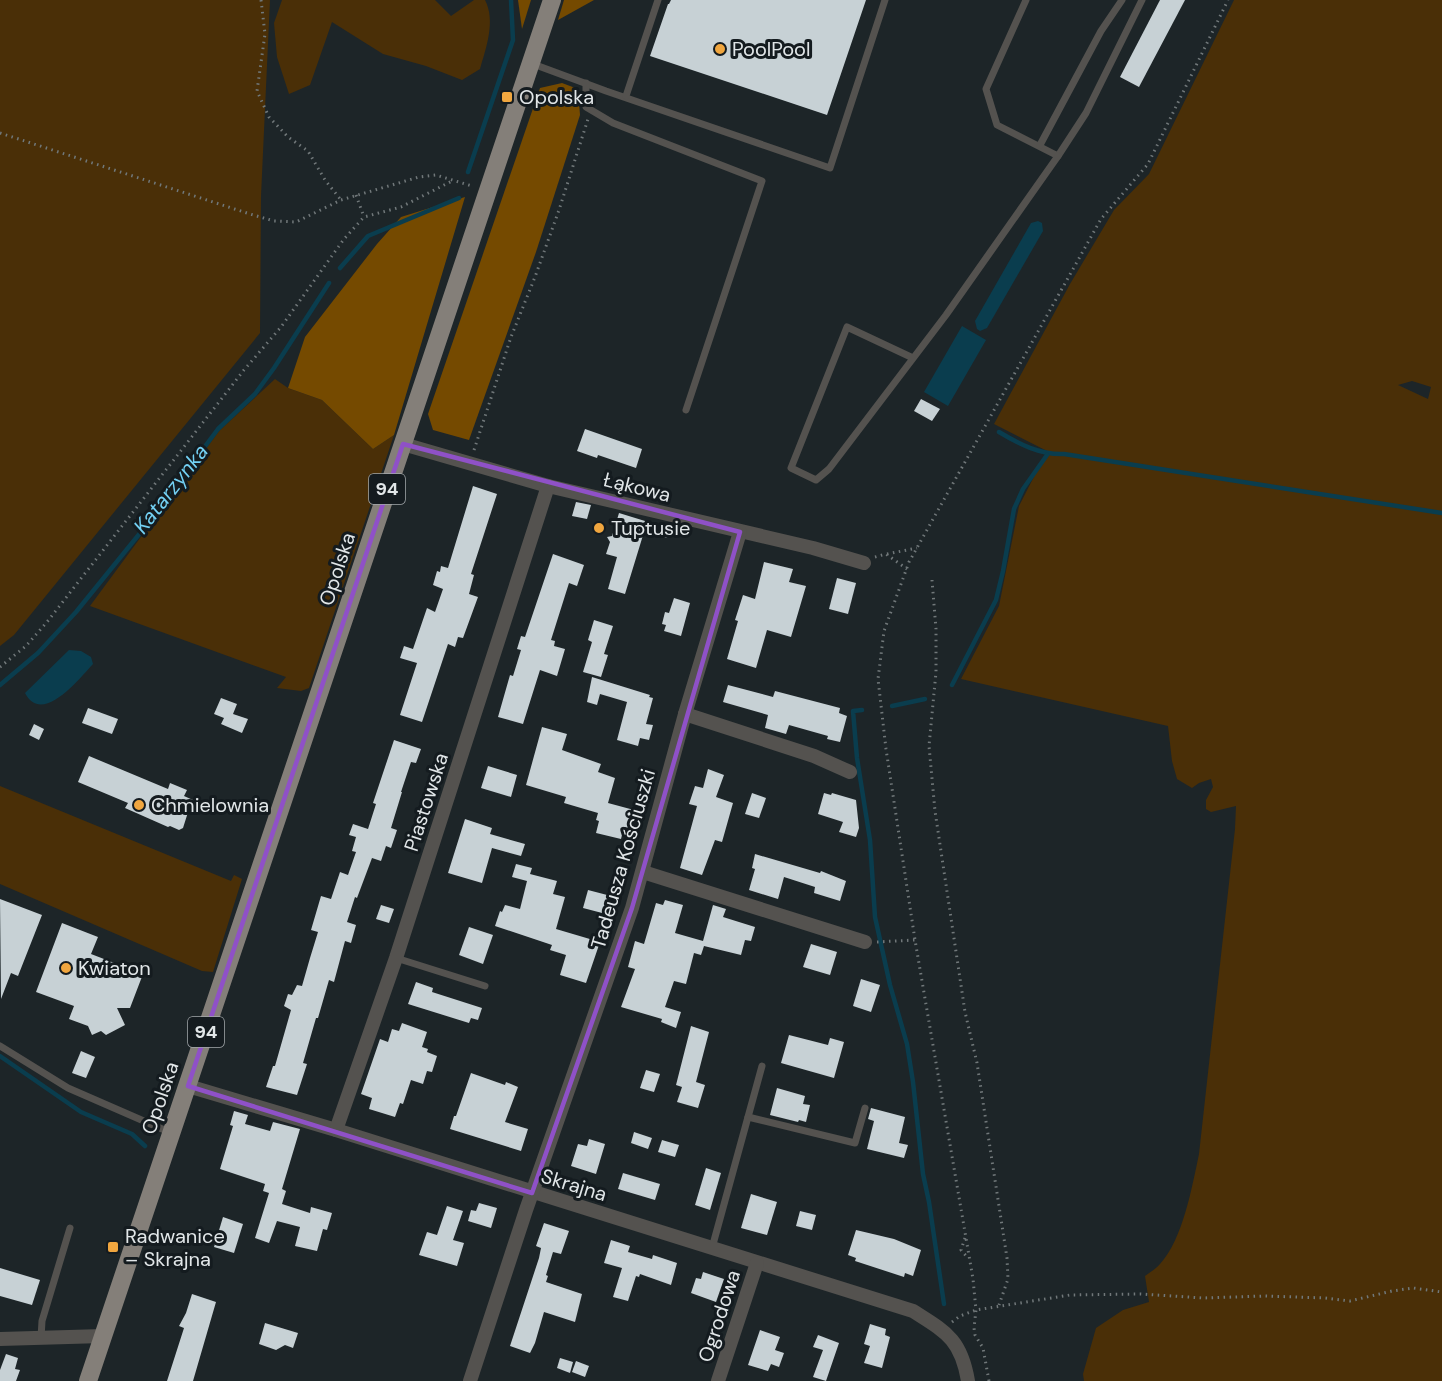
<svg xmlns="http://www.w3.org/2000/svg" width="1442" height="1381" font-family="'DM Sans',sans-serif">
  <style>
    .green { fill: #4a2f07; fill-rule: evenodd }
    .forest { fill: #754a00 }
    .water { fill: #0a3d4e }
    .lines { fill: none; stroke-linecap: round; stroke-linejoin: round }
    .stream { stroke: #0a3d4e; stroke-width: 4.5 }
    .building { fill: #c7d1d5 }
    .path { stroke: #71787a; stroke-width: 3; stroke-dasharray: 1.5 4.5; stroke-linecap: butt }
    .service { stroke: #54524f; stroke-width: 7 }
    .minor { stroke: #54524f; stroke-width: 14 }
    .primary { stroke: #847f79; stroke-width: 18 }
    .marked { fill: none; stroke: #8f51c7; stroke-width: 4.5; stroke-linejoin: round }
    .poi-dot { fill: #f0a63f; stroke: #141b1f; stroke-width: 2 }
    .labels { text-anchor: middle; stroke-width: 6; stroke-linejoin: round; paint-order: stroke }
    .shield { fill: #141b1f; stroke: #a4a9ac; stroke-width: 1.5 }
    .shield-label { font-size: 18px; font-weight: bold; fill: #e1e6e8 }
    .poi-label { font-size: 20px; fill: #e1e6e8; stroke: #141b1f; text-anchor: start }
    .street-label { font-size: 20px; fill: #e1e6e8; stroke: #141b1f }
    .water-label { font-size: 21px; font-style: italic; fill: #73d0f3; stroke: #141b1f }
  </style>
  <rect width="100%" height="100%" fill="#1d2528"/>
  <!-- green -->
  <g class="green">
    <path d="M0,0H270L261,196L260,333L14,635L0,646Z"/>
    <path d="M282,0H435L451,16L474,0H485C496,21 486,48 480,69L462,80L426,66L383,54L332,22L310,85L289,94L277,57L274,23Z"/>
    <path d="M1234,0H1442V1381H1084L1083,1374L1096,1328L1123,1310L1149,1302L1145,1276C1150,1272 1156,1269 1160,1264C1183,1239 1192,1187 1199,1154L1235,829L1236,806L1211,812L1206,809V800L1213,787L1211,779L1199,783L1192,788L1177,779L1172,761L1168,726L961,679L999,606L1019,506L1047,451L994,424L1070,284L1114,210L1149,174ZM1412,381L1431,387L1428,399L1398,385Z"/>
    <path d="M275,379L288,388L322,400L373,449L394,435L309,688L301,691L277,688L286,677L90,606L219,431Z"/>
    <path d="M0,786L231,881L234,875L242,879L213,972L202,971L0,884Z"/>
  </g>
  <!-- forest -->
  <g class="forest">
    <path d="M518,0H531L522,29Z"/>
    <path d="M564,0H594L558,20Z"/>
    <path d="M562,83L578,89L580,115L536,252L469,440L433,430L428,414L540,88Z"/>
    <path d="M465,197L394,435L373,449L322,400L288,388L305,337L377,244L401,217Z"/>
  </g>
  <!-- water -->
  <g class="water">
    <path d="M1038,221L1042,223L1043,231L987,328L980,331L977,329L975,321L1031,223Z"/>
    <path d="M962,326L986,340L948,406L924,392Z"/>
    <path d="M69,650L81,651L91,657L93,664C79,679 42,726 25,693Z"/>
  </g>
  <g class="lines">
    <!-- stream -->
    <g class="stream">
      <path d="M468,172L513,40L511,0"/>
      <path d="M340,268L368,236L459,198"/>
      <path d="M999,432C1019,444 1040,455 1064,454L1442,513"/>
      <path d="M0,685L38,653L76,612L145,527L218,429L255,394L274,368L329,283"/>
      <path d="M952,685L996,600L1003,571L1014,509L1023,489L1047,455"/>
      <path d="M892,706L925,699"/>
      <path d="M862,710L853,711L857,758L870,840L875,917L890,985L907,1044L913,1082L923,1174L929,1202L944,1304"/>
      <path d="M0,1056L81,1112L132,1134L145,1146"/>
    </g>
  </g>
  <!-- building -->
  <g class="building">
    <path d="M671,0H866L827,115L650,56L668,4H669Z"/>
    <path d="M1160,0H1185L1139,87L1120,77Z"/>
    <path d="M921,399L940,409L932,421L914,411Z"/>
    <path d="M585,429L642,449L636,468L598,455L597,458L577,451Z"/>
    <path d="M473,486L497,494L471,574L474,575L469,594L478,597L463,638L458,637L455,647L448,644L422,722L400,715L417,663L400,658L404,646L413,649L427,608L435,612L443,589L433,585L437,571L440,572L441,566L448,568Z"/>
    <path d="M576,502L591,505L587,519L572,516Z"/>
    <path d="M619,513L671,529L668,538L644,532L625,594L608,589L617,557L606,554L610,542L607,537L612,536Z"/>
    <path d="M553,554L584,565L577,586L569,583L551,640L555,641L554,646L565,649L557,676L540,670L523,724L498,717L510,675L513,676L521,650L517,649L521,636L525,637Z"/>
    <path d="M764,562L793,569L789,582L806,586L791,637L767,630L756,668L727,659L738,621L735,620L743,595L755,599Z"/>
    <path d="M837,578L856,583L848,614L829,609Z"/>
    <path d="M674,598L690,603L681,636L664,631L666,625L662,624L665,612L669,613Z"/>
    <path d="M594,620L613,626L604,654L608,655L601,677L583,672L592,642L588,640Z"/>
    <path d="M592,677L650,695L649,697L653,698L646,724L653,725L649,740L640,738L638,746L617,740L627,702L600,694L597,705L587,702Z"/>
    <path d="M728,685L773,697L775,691L840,708L839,713L847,716L840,742L827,739L828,736L789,725L786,734L765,728L768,715L723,702Z"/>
    <path d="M221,698L237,704L233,714L248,719L242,733L221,724L224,718L214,714Z"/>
    <path d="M88,708L118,719L112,734L82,723Z"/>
    <path d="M34,724L44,729L39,740L29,735Z"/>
    <path d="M542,727L567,734L562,750L601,764L598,772L615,778L608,803L634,810L629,828L624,827L621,839L596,833L599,821L596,820L598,813L564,803L566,797L526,785Z"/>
    <path d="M394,740L421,749L416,763L411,762L401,792H402L391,828L397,830L391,848L386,846L381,861L372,858L357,898L355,897L347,922L356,925L351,943L345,941L334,982L329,980L318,1018H316L303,1063L307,1064L297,1095L266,1087L273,1066H275L291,1010L284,1006L288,994L292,995L297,985L302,986L310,958L318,932L311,930L321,896L331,899L340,872L348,875L356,852L352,851L356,837L349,835L353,824L368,829L376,804L373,803Z"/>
    <path d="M89,756L168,789L170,783L187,790L184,796L202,804L189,809L183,828L179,830L170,826L168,827L125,808L128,803L78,782Z"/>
    <path d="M488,766L517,775L511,797L481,788Z"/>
    <path d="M708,769L724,775L716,797L733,803L722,842L715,840L702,875L680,868L697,806L689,804L695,786L703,788Z"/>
    <path d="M752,793L766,798L759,818L745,814Z"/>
    <path d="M824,793L831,795L832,793L856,800L859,828L856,837L839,832L843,822L818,814Z"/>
    <path d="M465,819L492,828L490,834L525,844L521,856L492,848L482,883L448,873Z"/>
    <path d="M755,854L820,873L821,871L846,881L840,901L814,893L815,887L784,877L778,899L749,890L755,869L752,868Z"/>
    <path d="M516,864L532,868L530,874L557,881L553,894L565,897L556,929L600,942L586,983L560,975L566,955L550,950L552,945L495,926L500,911L502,912L505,905L520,909L527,881L512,877Z"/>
    <path d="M588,890L611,896L606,914L583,908Z"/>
    <path d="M0,899L42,915L18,976L11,973L1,999Z"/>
    <path d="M665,900L683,905L675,933L703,941L713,905L726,909L723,917L755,927L751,941L745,940L741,955L704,946L701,955L694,953L686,984L674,981L665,1007L681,1012L676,1028L661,1022L662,1019L621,1007L635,969L628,967L635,941L644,944L656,903L663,905Z"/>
    <path d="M381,905L394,909L389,923L376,919Z"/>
    <path d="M62,923L98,937L91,954L143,974L130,1008H117L125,1025L106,1035L101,1031L92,1035L88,1026L69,1019L74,1006L36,992Z"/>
    <path d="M469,927L493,935L483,964L459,955Z"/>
    <path d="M811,944L837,952L830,975L803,967Z"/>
    <path d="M861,979L880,985L871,1012L853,1006Z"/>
    <path d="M416,982L433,988L432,992L482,1008L478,1020L471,1018L469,1023L408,1004Z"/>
    <path d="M402,1023L427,1032L422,1047L428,1049L427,1052L437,1056L432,1072L427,1071L423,1084L411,1080L403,1104L400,1103L395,1117L369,1109L372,1098L361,1094L380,1039L388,1042L392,1029L399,1031Z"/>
    <path d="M691,1026L709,1032L696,1082L705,1085L698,1108L677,1102L682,1087L676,1085Z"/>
    <path d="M789,1035L828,1045L830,1038L844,1042L834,1078L781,1063Z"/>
    <path d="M81,1051L95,1057L86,1078L72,1073Z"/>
    <path d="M646,1070L660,1074L654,1092L640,1088Z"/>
    <path d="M471,1073L505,1085L506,1082L518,1087L505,1122L528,1129L521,1151L450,1129L454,1116H456Z"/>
    <path d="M777,1088L805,1096L803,1104L810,1105L806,1122L799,1120L798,1122L770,1115Z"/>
    <path d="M871,1108L905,1117L899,1143L908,1145L904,1158L867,1149L874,1121L868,1119Z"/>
    <path d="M234,1111L248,1115L245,1124L270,1131L273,1122L300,1129L282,1189L286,1191L282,1204L310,1213L311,1207L332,1213L327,1230L323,1229L317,1251L295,1246L300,1227L277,1221L269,1243L255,1238L269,1193L263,1191L265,1184L220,1169L233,1126L230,1125Z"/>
    <path d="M634,1132L652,1138L648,1149L631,1143Z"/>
    <path d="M589,1139L605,1144L596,1174L571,1166L578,1144L587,1146Z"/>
    <path d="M662,1140L679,1145L675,1157L658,1152Z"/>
    <path d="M706,1168L721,1173L710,1210L695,1205Z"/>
    <path d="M623,1173L660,1184L655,1200L618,1189Z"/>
    <path d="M751,1194L777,1202L767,1235L741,1228Z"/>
    <path d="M479,1203L497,1208L491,1228L468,1221L471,1210L476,1211Z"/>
    <path d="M447,1206L463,1211L453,1240L464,1243L457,1266L419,1255L427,1232L437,1235Z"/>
    <path d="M800,1211L816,1215L812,1230L796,1226Z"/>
    <path d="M223,1217L243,1224L234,1253L214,1247Z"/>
    <path d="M544,1223L569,1231L561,1254L553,1252L546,1275L548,1276L546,1282L582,1294L575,1322L544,1312L535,1343L530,1353L510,1346L539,1258L541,1248L536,1246Z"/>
    <path d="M856,1230L894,1239L921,1250L913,1276L905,1273L904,1277L855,1261L856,1258L848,1255Z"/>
    <path d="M611,1240L630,1246L628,1252L652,1259L653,1255L677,1263L671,1285L640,1274L639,1277L636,1276L628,1301L613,1297L622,1268L604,1263Z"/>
    <path d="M0,1268L40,1280L32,1305L0,1296Z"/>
    <path d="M703,1272L724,1279L716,1302L691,1293L696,1278L701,1279Z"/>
    <path d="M192,1294L216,1302L193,1381H167L184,1328L179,1326L186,1313Z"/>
    <path d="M265,1323L298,1333L293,1348L285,1345L276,1350L259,1344Z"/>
    <path d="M870,1324L886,1329L885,1335L890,1337L882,1368L864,1363L870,1346L864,1344Z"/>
    <path d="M760,1330L780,1337L775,1350L784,1353L779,1367L771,1364L768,1371L748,1365Z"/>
    <path d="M818,1335L839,1343L826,1381L813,1377L823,1350L813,1347Z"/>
    <path d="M6,1354L18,1358L15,1369L20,1370L16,1381H0V1370Z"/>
    <path d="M560,1358L573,1362L570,1373L557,1368Z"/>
    <path d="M576,1361L589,1366L585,1377L572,1372Z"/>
  </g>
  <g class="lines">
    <!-- path -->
    <g class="path">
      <path d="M261,0L265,34L257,91L269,117L288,137L308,151L325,180L341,200"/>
      <path d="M0,133L250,214L274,221L296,222L341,200L419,177L436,175L472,186"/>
      <path d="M356,195L364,217"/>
      <path d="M474,450L511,337L535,277L559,210L588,119"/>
      <path d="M887,554L917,548"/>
      <path d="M875,557L886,554L907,569"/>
      <path d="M932,580L936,629V672L929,746L935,811L965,1012L977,1063L1007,1258L1008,1279L999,1305"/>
      <path d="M0,667L26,646L47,622L244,370L281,327L344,239L364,217L401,207L452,181"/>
      <path d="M877,942L915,940"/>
      <path d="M965,1238L961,1250L968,1258"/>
      <path d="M952,1322L960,1316L976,1310L1070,1295L1141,1294L1203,1298L1265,1296L1325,1298L1350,1301L1392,1291L1413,1288L1442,1292"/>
      <path d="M989,1381L983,1348L975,1335L974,1328L976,1310L973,1279L915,940L886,749L878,679L884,631L909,562L1101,219L1148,164L1228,0"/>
    </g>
    <!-- service -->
    <g class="service">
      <path d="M1026,0L986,89L997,125L1058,156L1086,113L1142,0"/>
      <path d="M533,64L606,91L830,168L885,0"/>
      <path d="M586,83V107L613,123L762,181L686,410"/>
      <path d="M626,96L658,0"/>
      <path d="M1040,145L1101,31L1122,0"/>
      <path d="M913,358L847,327L791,468L816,480L829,469L946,315L1058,156"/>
      <path d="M396,958L485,986"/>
      <path d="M0,1046L68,1088L169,1132"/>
      <path d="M748,1117L855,1143L865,1108"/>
      <path d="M712,1248L762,1066"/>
      <path d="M41,1338L42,1321L70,1228"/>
    </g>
    <!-- minor -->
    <g class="minor">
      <path d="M403,444L548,486L813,548L864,563"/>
      <path d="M685,714L814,756L850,772"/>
      <path d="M643,872L865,942"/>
      <path d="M188,1086L336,1130L913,1311C946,1332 961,1339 968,1381"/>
      <path d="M336,1130L396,958L548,486"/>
      <path d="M0,1339L103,1336"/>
      <path d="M470,1381L526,1210L632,908L685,714L740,532"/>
      <path d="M718,1381L757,1263"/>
    </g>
    <!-- primary -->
    <path class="primary" d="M88,1381L552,0"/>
  </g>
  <!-- marked area -->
  <path class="marked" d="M403,444L740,532L632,908L532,1193L188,1086Z"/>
  <!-- markers -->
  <g class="poi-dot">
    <circle cx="720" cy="49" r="6"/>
    <rect x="501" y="91" width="12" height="12" rx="3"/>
    <circle cx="599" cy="528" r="6"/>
    <circle cx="139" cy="805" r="6"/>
    <circle cx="66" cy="968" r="6"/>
    <rect x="107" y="1241" width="12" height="12" rx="3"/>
  </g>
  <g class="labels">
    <!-- shield labels -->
    <g class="shield">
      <rect x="369" y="474" width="36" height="30" rx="4.5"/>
      <rect x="188" y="1017" width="36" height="30" rx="4.5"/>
    </g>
    <g class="shield-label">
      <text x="387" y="495">94</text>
      <text x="206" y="1038">94</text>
    </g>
    <!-- poi labels -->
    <g class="poi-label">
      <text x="732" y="56">PoolPool</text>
      <text x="519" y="104">Opolska</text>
      <text x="611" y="535">Tuptusie</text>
      <text x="151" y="812">Chmielownia</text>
      <text x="78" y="975">Kwiaton</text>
      <text x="125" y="1243">Radwanice<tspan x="125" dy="23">– Skrajna</tspan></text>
    </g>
    <!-- street labels -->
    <g class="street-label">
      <text transform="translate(637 487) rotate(14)" y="7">Łąkowa</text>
      <text transform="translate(337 569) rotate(-72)" y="7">Opolska</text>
      <text transform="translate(426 802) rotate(-72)" y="7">Piastowska</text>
      <text transform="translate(623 859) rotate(-74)" y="7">Tadeusza Kościuszki</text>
      <text transform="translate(160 1098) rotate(-71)" y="7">Opolska</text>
      <text transform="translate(574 1185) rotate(17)" y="7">Skrajna</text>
      <text transform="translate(719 1316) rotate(-72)" y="7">Ogrodowa</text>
    </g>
    <!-- water labels -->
    <g class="water-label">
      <text transform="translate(171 489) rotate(-52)" y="7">Katarzynka</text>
    </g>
  </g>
</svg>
